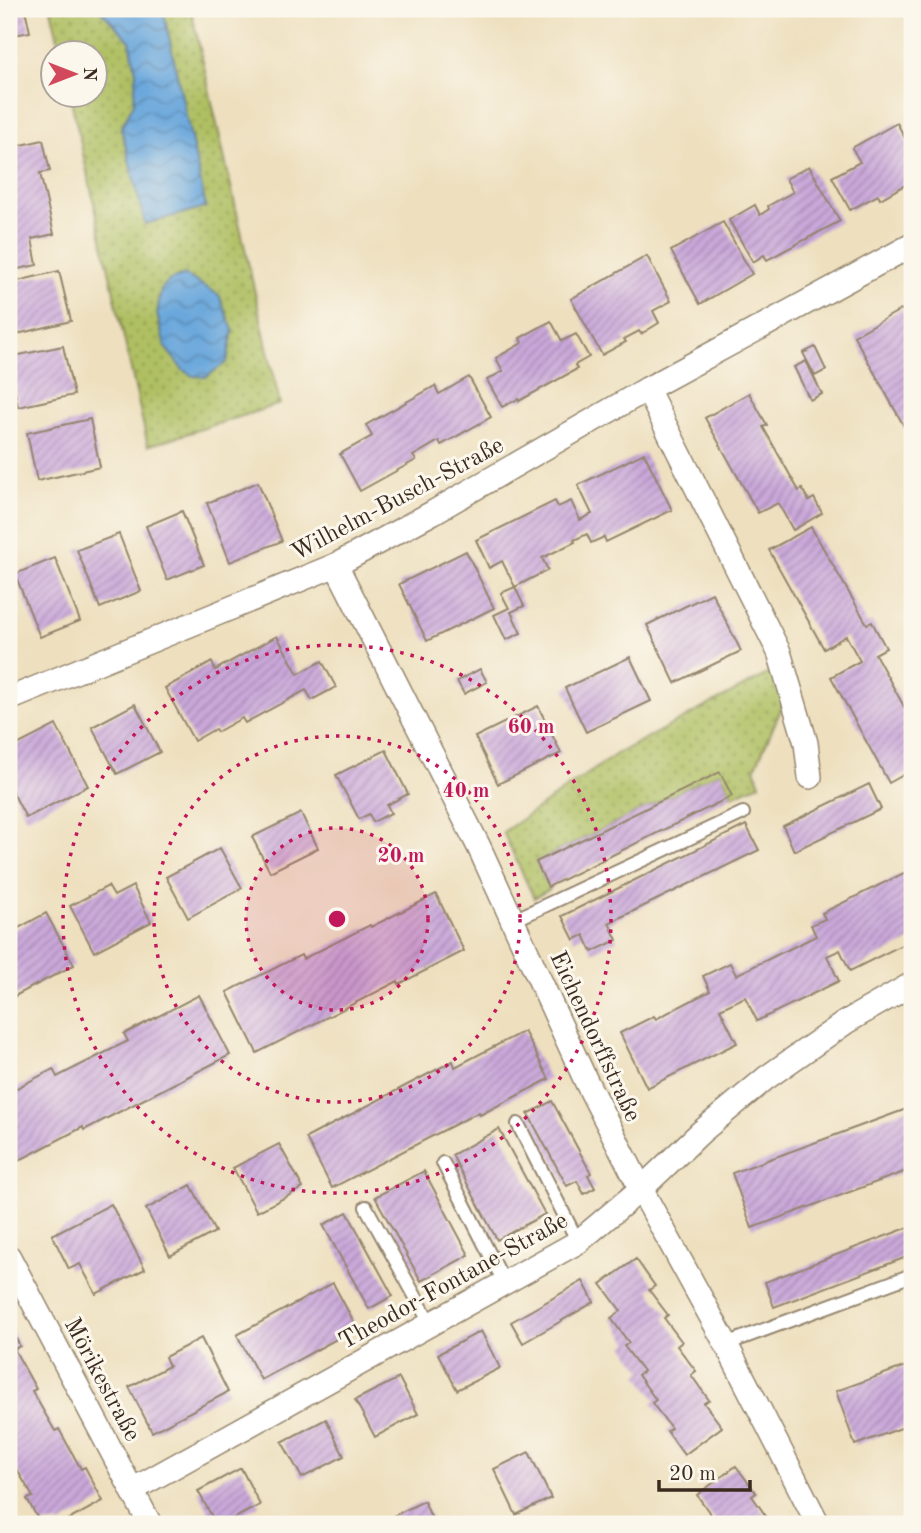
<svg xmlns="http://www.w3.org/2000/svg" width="921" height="1533" font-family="'Old Standard TT',serif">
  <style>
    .grass { fill: url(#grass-dots); stroke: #757440; stroke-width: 2 }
    .water { fill: url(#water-waves); stroke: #52687d; stroke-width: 2 }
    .building { fill: url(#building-hatch) }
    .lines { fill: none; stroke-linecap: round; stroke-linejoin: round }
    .service-casing { stroke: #94856e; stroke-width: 16 }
    .minor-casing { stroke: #94856e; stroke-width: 26 }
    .service { stroke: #fff; stroke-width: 12 }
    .minor { stroke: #fff; stroke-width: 23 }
    .ring { fill: none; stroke: #c2185b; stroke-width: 3.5; stroke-dasharray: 3.5 7 }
    .labels { text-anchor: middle; stroke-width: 6; stroke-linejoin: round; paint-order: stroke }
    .street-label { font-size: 24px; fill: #3b2a1e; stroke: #fbf7ec }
    .centre { fill: #c2185b; stroke: #fbf7ec; stroke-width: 3.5 }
    .ring-label { font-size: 21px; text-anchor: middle; font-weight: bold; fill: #c2185b; stroke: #fbf7ec; stroke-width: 6; stroke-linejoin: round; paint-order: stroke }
  </style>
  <defs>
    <pattern id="grass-dots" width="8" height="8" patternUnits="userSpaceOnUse" patternTransform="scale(1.75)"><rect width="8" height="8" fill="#afbf62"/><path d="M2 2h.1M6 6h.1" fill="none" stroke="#909b50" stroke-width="1.8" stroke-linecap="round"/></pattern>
    <pattern id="water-waves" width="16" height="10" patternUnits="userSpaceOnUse" patternTransform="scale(1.75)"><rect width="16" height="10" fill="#6aa7dc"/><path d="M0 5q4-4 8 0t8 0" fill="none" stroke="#5888b2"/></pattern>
    <pattern id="building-hatch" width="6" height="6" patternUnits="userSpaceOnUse" patternTransform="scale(1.75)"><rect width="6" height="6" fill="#caa8da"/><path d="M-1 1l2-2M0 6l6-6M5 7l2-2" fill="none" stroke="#a589b0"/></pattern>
  </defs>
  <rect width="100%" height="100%" fill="#fbf7ec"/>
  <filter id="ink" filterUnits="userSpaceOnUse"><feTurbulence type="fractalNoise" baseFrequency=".0143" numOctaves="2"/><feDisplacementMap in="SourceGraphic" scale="14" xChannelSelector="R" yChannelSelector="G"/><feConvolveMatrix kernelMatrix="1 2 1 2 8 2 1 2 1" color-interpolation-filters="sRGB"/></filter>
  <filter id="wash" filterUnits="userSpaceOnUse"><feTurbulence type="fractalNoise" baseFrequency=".00686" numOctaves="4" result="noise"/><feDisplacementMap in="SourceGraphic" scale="28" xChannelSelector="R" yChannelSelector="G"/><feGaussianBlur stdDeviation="1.57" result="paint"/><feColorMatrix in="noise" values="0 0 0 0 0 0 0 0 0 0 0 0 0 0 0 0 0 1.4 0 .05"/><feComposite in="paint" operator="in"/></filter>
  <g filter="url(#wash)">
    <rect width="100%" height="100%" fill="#eee0bf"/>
    <!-- grass -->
    <g class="grass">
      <path d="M51,9H191L280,404L148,446L70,95L94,94V52H61Z"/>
      <path d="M773,671L786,698L755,768L760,784L732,796L720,772L536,862L550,889L534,898L503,832L618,753Z"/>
    </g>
    <!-- water -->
    <g class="water">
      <path d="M99,9H163L206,207L145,224L121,128L134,103L136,72L130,41Z"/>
      <path d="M185,275L219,295L233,330L227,362L206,377L193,376L183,370L165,347L157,314L161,289L170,280Z"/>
    </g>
    <g id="blocks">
      <!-- building -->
      <g class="building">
        <path d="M9,9H25L30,32L9,36Z"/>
        <path d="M897,123L912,151V181L880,199L878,195L850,210L832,177L860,162L852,148Z"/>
        <path d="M43,140L50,171L40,173L54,234L32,239L37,265L9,271V155L15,154L13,147Z"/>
        <path d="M809,166L840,221L767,260L764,255L753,262L729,220L755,205L760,215L769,209L768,206L793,192L786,179Z"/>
        <path d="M723,222L752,274L700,304L671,251Z"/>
        <path d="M647,256L671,301L653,311L659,323L641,334L639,331L624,339L626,342L602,355L571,299Z"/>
        <path d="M59,271L71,321L9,336V283Z"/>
        <path d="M902,309L912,327V453L905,440L910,437L854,336Z"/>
        <path d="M551,321L562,341L576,334L589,357L575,365L577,369L519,401L518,399L502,407L487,380L503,371L496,358L522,343L520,338Z"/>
        <path d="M63,346L74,395L18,407L9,364V357Z"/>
        <path d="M815,347L826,370L815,376L803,353Z"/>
        <path d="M806,361L822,394L810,400L794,367Z"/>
        <path d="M469,377L491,417L441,445L439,441L413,456L416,460L360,491L340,454L372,436L366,425L435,386L439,394Z"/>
        <path d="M749,393L767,425L763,427L799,491L802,489L809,501L814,498L822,513L793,530L778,503L758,513L705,418Z"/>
        <path d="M90,419L100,467L37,481L27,433Z"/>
        <path d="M644,453L672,510L606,542L604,537L591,543L587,534L574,540L575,542L542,558L548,570L515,587L502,561L489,568L476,540L555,501L558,507L571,501L580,520L592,514L578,485Z"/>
        <path d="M258,482L282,541L230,562L207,503Z"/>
        <path d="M182,511L204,565L167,580L146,526Z"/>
        <path d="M811,527L867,624L872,622L886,648L875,654L912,721V770L889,783L831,677L860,661L846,636L824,649L769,550Z"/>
        <path d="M119,534L141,591L100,608L77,550Z"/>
        <path d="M466,551L494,608L427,641L399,584Z"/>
        <path d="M55,558L80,621L40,637L15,574Z"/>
        <path d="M515,587L524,606L511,612L521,633L506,640L494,615L509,608L501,593Z"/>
        <path d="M712,593L741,651L675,683L647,625Z"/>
        <path d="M277,636L298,674L322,661L336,687L312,700L306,690L245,723L242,718L217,732L215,729L194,741L165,688L212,662L215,670Z"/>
        <path d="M630,657L651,701L586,732L565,688Z"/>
        <path d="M480,669L487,682L464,694L457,681Z"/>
        <path d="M135,704L160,752L117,774L92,727Z"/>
        <path d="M538,706L561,753L498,784L475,737Z"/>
        <path d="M56,725L88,786L26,818L9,785V749Z"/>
        <path d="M386,750L408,794L387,805L391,813L373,822L369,814L359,819L336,775Z"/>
        <path d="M720,772L732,796L548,887L536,862Z"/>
        <path d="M869,784L881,809L794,851L783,826Z"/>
        <path d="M301,813L318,848L270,872L252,837Z"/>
        <path d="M746,825L759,850L611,922L609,923L617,940L592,952L584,935L574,940L562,916Z"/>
        <path d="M220,848L242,888L188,918L166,877Z"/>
        <path d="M912,869V940L850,971L840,950L827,956L839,981L757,1021L745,997L720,1009L737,1043L647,1088L620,1033L654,1016L656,1019L710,991L703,976L730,963L736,975L816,936L811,925L825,919L822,913Z"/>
        <path d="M108,886L114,896L133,886L151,922L94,952L70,906Z"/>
        <path d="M436,894L464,951L399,984L398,981L257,1053L227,992L301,955L303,959L370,925L371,927Z"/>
        <path d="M46,913L74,965L9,999V933Z"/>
        <path d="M199,995L230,1055L84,1130L83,1127L14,1163L9,1152V1092L53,1069L57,1077L128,1041L124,1034Z"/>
        <path d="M524,1031L549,1079L480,1115L479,1112L332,1188L306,1138L453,1061L455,1067Z"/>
        <path d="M552,1101L591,1173L588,1175L595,1188L584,1194L577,1181L567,1186L528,1114Z"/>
        <path d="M912,1107V1169L752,1228L732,1173Z"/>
        <path d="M499,1129L545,1214L497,1240L452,1155Z"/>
        <path d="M279,1144L303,1188L257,1212L233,1168Z"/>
        <path d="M424,1171L469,1255L421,1281L375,1197Z"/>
        <path d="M191,1185L215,1232L170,1256L146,1209Z"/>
        <path d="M111,1204L145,1269L96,1294L80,1264L69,1269L52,1235Z"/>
        <path d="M347,1212L393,1296L369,1309L323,1225Z"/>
        <path d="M912,1226V1255L774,1307L765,1282Z"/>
        <path d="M636,1259L655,1286L649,1290L668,1315L664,1318L682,1342L677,1346L696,1371L691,1375L709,1400L704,1403L722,1427L684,1455L667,1431L671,1428L652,1403L656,1400L638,1375L643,1371L624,1346L629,1343L611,1318L621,1311L601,1284Z"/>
        <path d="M583,1281L594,1302L523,1343L511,1322Z"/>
        <path d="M333,1283L357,1328L261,1380L237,1335Z"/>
        <path d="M9,1326L20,1346L14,1349L36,1389L32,1391L55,1431L59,1429L81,1469L85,1467L103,1501L61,1524H41L27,1499L33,1497L9,1456Z"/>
        <path d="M481,1331L500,1368L457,1390L438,1354Z"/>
        <path d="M201,1338L228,1392L152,1432L129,1387L169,1366L165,1357Z"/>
        <path d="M912,1364V1424L855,1445L836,1391Z"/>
        <path d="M399,1378L418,1414L375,1437L355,1400Z"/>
        <path d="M326,1419L344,1456L302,1478L282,1442Z"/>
        <path d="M529,1452L551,1498L516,1515L494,1469Z"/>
        <path d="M736,1466L756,1493L752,1496L770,1522L767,1524H713L716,1522L697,1495Z"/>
        <path d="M241,1468L260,1505L223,1524H216L198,1491Z"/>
        <path d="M424,1501L434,1524H391L389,1518Z"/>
      </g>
    </g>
  </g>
  <g filter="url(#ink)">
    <use href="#blocks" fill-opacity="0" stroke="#94856e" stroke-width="2"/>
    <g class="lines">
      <defs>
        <g id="service">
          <path d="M512,921L743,813"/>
          <path d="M518,1124L578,1242"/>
          <path d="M443,1163L504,1282"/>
          <path d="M366,1207L430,1323"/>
          <path d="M726,1344L912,1275"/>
        </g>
        <g id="minor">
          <path d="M647,389L779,652L806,743L810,777"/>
          <path d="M336,565L479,847L586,1081L641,1189L726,1344L818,1524"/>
          <path d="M9,699L336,565L432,513L647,389L912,245"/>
          <path d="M9,1257L150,1524"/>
          <path d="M132,1490L578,1242L641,1189L701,1132L766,1078L846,1022L912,984"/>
        </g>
      </defs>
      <!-- service casing -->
      <use href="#service" class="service-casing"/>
      <!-- minor casing -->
      <use href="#minor" class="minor-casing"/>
      <!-- service -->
      <use href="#service" class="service"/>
      <!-- minor -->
      <use href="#minor" class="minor"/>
    </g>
  </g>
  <!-- distance rings -->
  <circle cx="337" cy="919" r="91" fill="#c2185b" fill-opacity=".12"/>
  <g class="ring">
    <circle cx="337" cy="919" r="91"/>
    <circle cx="337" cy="919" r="183"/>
    <circle cx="337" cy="919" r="274"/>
  </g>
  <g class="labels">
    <!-- street labels -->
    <g class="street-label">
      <text transform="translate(397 498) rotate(-28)" y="8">Wilhelm-Busch-Straße</text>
      <text transform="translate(596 1036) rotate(65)" y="8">Eichendorffstraße</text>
      <text transform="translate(453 1280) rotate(-29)" y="8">Theodor-Fontane-Straße</text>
      <text transform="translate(103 1379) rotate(62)" y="8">Mörikestraße</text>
    </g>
  </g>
  <circle cx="337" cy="919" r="10" class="centre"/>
  <g class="ring-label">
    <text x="531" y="733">60 m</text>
    <text x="466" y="797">40 m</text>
    <text x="401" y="862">20 m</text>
  </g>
  <!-- margin -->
  <rect width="921" height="1533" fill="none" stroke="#fbf7ec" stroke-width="35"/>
  <!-- north arrow -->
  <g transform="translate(74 74) rotate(90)"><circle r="33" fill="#fbf7ec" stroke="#aea59a" stroke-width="2"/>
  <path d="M0-5L12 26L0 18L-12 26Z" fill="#d1495b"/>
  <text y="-10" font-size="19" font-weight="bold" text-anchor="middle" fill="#3b2a1e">N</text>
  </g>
  <!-- scale -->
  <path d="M659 1480v10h91v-10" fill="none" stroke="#3b2a1e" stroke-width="3.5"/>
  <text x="669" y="1480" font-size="21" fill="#3b2a1e" stroke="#fbf7ec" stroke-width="5" paint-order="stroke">20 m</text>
</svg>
